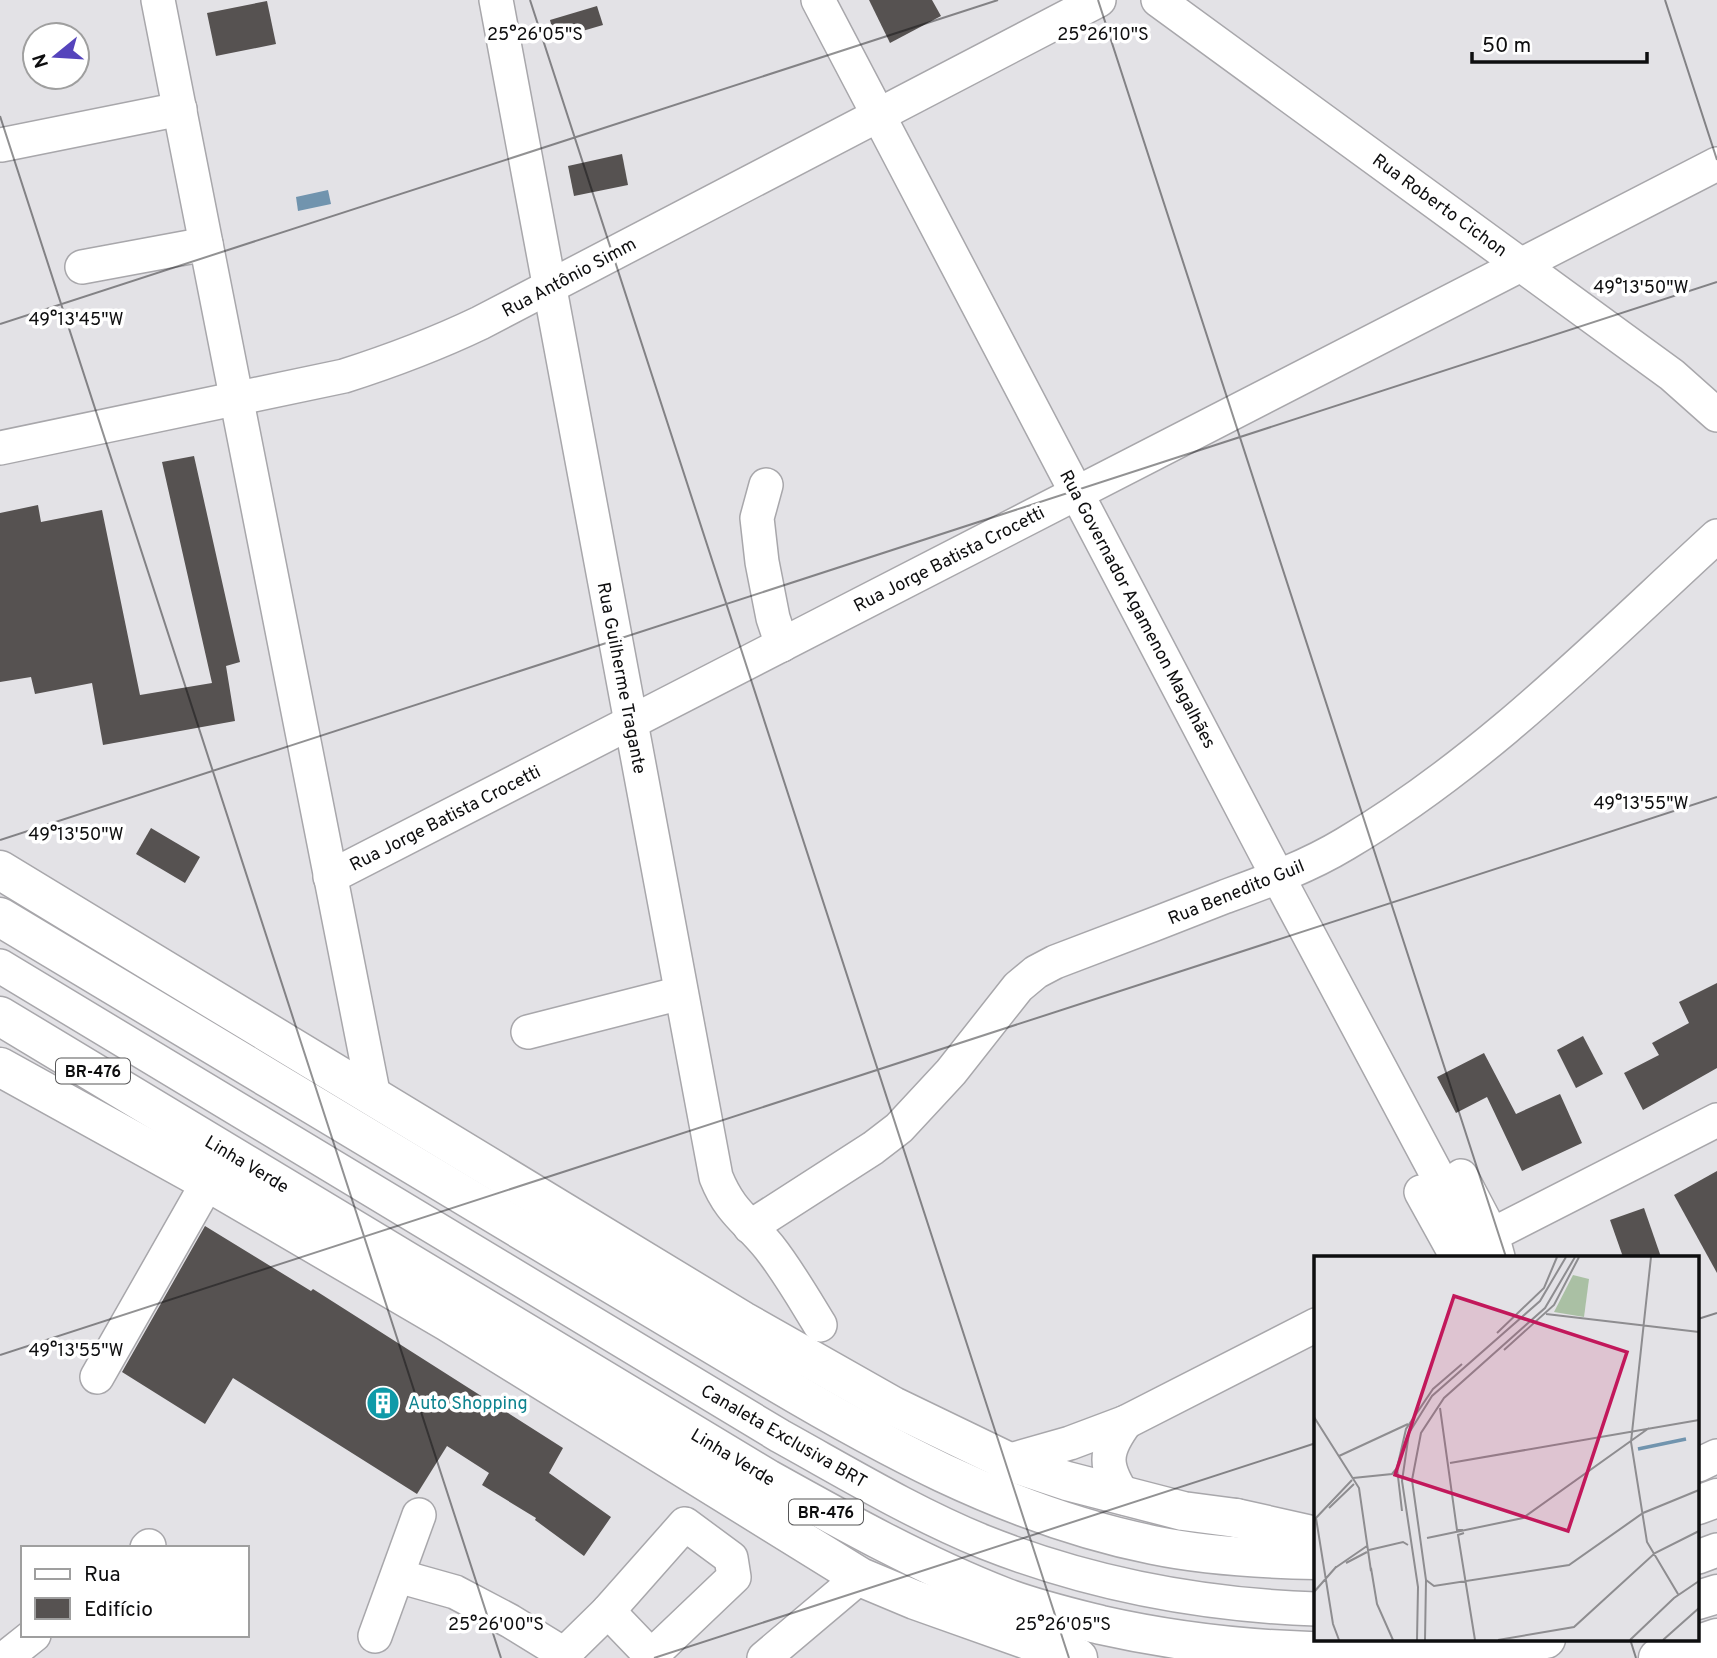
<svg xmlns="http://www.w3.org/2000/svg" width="1717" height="1658" font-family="Overpass,sans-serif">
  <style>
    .water { fill: #7194ae }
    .building { fill: #565251 }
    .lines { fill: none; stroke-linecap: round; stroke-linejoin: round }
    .minor-casing { stroke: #a8a7ab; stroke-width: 36 }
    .major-casing { stroke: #a8a7ab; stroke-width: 41 }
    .highway-casing { stroke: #a8a7ab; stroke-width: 41 }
    .minor { stroke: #fff; stroke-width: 33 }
    .major { stroke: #fff; stroke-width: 38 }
    .highway { stroke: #fff; stroke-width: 38 }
    .ticks { fill: none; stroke: #0e0e0f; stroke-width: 2; stroke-opacity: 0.45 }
    .labels { text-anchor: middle; stroke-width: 7; stroke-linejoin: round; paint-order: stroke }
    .shield { fill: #fff; stroke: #565657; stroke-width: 2 }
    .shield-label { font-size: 16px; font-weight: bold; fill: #0e0e0f }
    .street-label { font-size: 18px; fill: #0e0e0f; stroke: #fff }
    .culture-label { font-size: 18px; fill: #0d838f; stroke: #fff; text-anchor: start }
    .inset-river { fill: none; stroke: #7194ae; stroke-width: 3.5 }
    .inset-road { fill: none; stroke: #8e8d90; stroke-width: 2 }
    .view { fill: #c2185b; fill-opacity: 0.15; stroke: #c2185b; stroke-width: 3.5 }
    .inset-edge { fill: none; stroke: #0e0e0f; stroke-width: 3.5 }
    .ticks-label { font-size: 18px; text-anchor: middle; fill: #0e0e0f; stroke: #fff; stroke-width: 7; stroke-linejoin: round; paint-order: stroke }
  </style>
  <rect width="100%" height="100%" fill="#e3e2e6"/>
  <!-- water -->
  <path class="water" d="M328,190L331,204L298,211L296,197Z"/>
  <!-- building -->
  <g class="building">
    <path d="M869,0H932L941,16L890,43Z"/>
    <path d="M267,1L276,44L216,56L207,13Z"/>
    <path d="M597,6L603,25L555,39L550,20Z"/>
    <path d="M622,154L628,185L574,196L568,166Z"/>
    <path d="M194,456L240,662L226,666L235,721L103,745L92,683L35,694L31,677L0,682V513L38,505L41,522L102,510L140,695L212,683L162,462Z"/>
    <path d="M151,828L200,857L185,883L136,854Z"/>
    <path d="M1717,983V1068L1643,1110L1624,1073L1659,1055L1652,1043L1689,1023L1679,1002Z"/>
    <path d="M1583,1036L1603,1074L1576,1088L1557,1050Z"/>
    <path d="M1484,1053L1516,1114L1560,1094L1582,1143L1522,1171L1487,1097L1456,1113L1437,1077Z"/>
    <path d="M1717,1171V1273L1674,1195Z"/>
    <path d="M1644,1208L1661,1257H1623L1610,1220Z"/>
    <path d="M205,1226L311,1291L313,1289L563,1448L549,1473L611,1517L584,1556L535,1520L536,1518L482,1485L489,1473L447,1446L417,1494L233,1378L205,1424L122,1372Z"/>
  </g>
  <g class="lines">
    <defs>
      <g id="minor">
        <path d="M158,0L374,1097"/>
        <path d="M496,0L716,1177C730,1212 746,1219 769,1247C788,1271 804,1299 820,1325"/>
        <path d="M818,0L1278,877L1459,1216"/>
        <path d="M1158,0L1672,375L1717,415"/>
        <path d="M1,145L180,109"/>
        <path d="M82,267L206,244"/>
        <path d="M0,448L344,376C391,361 436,344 480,323L1099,0"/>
        <path d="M766,485L757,518L762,562L773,618L782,645"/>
        <path d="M330,877L1717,164"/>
        <path d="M0,966L780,1436C847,1473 913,1513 984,1542C1090,1584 1202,1605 1316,1609"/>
        <path d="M528,1032L681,993"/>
        <path d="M1461,1176L1492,1235L1498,1257"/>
        <path d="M1421,1192L1457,1257"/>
        <path d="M750,1227L873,1148L899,1128L951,1072L1018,987L1036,972L1055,962C1111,941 1168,919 1224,897C1265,882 1307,867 1345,844C1484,762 1599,644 1717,536"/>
        <path d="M1472,1245L1717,1120"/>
        <path d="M97,1377L208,1182"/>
        <path d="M1007,1461L1070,1443L1126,1422L1316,1325"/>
        <path d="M1698,1465L1717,1456"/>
        <path d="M1125,1498C1104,1466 1103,1453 1126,1422"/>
        <path d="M147,1548L149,1546"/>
        <path d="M1698,1557L1717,1550"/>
        <path d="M398,1576L455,1592L510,1621L564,1654"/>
        <path d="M608,1611L653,1658"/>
        <path d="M375,1636L419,1515"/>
        <path d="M5,1658L34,1635"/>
        <path d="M560,1658L608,1611L685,1524L731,1558L734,1577L649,1658"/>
        <path d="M764,1658L860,1577"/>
      </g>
      <g id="major">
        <path d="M0,870L743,1321L893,1406L1007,1461L1067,1481L1183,1511L1236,1518"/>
        <path d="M0,1067L208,1182L448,1322L860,1577L915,1600L1078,1658"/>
        <path d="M1658,1658L1717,1638"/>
      </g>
      <g id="highway">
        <path d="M0,917C181,1026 362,1134 543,1243C611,1284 679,1324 747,1365C875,1442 1005,1515 1153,1545C1206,1556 1262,1559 1316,1560"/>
        <path d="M0,1016L768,1479C845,1522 922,1565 1004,1597C1035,1609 1069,1617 1101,1625C1247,1658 1398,1658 1546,1639"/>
        <path d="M1698,1505L1717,1498"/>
        <path d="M1236,1518L1316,1536"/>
        <path d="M1698,1600L1717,1594"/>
      </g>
    </defs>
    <!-- minor casing -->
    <use href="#minor" class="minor-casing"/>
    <!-- major casing -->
    <use href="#major" class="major-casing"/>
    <!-- highway casing -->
    <use href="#highway" class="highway-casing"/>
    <!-- minor -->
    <use href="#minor" class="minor"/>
    <!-- major -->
    <use href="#major" class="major"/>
    <!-- highway -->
    <use href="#highway" class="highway"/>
  </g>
  <!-- ticks -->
  <path class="ticks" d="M530,0L1069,1658M1098,0L1506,1257M1665,0L1717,160M0,116L501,1658M0,324L998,0M0,840L1717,282M1698,1319L1717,1313M0,1355L1717,797M1630,1639L1636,1658M654,1658L1316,1443"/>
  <!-- icons -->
  <defs>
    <symbol id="building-disc" viewBox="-11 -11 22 22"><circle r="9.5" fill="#0f9aa8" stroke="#fff"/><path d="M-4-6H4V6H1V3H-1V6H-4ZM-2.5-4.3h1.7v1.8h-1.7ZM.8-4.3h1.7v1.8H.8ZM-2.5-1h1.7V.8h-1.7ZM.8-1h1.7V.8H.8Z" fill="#fff"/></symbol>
  </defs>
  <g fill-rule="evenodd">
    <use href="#building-disc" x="364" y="1384" width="38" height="38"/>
  </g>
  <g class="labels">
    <!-- shield labels -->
    <g class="shield">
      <rect x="56" y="1058.5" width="74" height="25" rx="5"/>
      <rect x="789" y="1499.5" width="74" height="25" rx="5"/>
    </g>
    <g class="shield-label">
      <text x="93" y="1077">BR-476</text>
      <text x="826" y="1518">BR-476</text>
    </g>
    <!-- street labels -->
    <g class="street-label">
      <text transform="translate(1440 205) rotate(36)" y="6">Rua Roberto Cichon</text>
      <text transform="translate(569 277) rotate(-28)" y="6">Rua Antônio Simm</text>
      <text transform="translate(949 559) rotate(-27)" y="6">Rua Jorge Batista Crocetti</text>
      <text transform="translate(1138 609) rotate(62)" y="6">Rua Governador Agamenon Magalhães</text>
      <text transform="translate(622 678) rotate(79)" y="6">Rua Guilherme Tragante</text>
      <text transform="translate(445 818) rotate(-27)" y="6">Rua Jorge Batista Crocetti</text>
      <text transform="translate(1236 892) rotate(-22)" y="6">Rua Benedito Guil</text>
      <text transform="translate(247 1164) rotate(31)" y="6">Linha Verde</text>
      <text transform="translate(784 1436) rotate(30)" y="6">Canaleta Exclusiva BRT</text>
      <text transform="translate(733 1457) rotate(31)" y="6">Linha Verde</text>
    </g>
    <!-- culture labels -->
    <g class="culture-label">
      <text x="408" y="1409">Auto Shopping</text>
    </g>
  </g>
  <!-- overview -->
  <g transform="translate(1314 1256)">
    <rect width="385" height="385" fill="#e3e2e6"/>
    <path d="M259,19L275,23L270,61L240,56Z" fill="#aac0a4"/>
    <path class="inset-river" d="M324,193L372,183"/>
    <path class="inset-road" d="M337,1L317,186L333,286L364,338M232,58L385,76M183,77L230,32L243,1M190,94L240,49L265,1M126,152L143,274H149M0,161L45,232L57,315M25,200L94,168M136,207L385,164M39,222L78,218L83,212M15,252L40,228M88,255L83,212L92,173L119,133L148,108M2,262L19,368L25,384M0,264L38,224M150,277L144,279L161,384M113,282L209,262L335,172M55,294L89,286L94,289M32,307L53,296M21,312L53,290M57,312L63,348L79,384M112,324L120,330L255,309L329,257L385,234M0,336L22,311M103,384L104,331L88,225L95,177L118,140L226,45L252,1M111,384L112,324L98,224L107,177L130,142L231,52L261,1M184,384L260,371L341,297L385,275M316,384L360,342L385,325M349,384L385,352"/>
    <path class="view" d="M140,40L313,96L254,275L81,219Z"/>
    <rect width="385" height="385" class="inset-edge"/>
  </g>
  <g class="ticks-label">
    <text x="535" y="40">25°26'05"S</text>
    <text x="1103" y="40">25°26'10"S</text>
    <text x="1641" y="293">49°13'50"W</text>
    <text x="76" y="325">49°13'45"W</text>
    <text x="1641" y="809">49°13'55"W</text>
    <text x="76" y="840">49°13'50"W</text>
    <text x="76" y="1356">49°13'55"W</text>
    <text x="1063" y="1630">25°26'05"S</text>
    <text x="496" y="1630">25°26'00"S</text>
  </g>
  <!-- legend -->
  <rect x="21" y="1546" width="228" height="91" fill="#ffffff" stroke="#9f9f9f" stroke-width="2"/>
  <rect x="35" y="1569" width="35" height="10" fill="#ffffff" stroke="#9f9f9f" stroke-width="2"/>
  <text x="84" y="1581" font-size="21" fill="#0e0e0f">Rua</text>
  <rect x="35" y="1598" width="35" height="21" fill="#565251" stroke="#9f9f9f" stroke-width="2"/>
  <text x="84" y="1616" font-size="21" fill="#0e0e0f">Edifício</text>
  <!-- north arrow -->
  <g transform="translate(56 56) rotate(252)"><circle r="33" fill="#ffffff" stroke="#9f9f9f" stroke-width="2"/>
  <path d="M0-5L12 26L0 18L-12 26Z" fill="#5544bc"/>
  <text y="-10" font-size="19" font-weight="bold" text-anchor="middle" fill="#0e0e0f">N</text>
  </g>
  <!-- scale -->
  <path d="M1472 52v10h175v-10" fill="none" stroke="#0e0e0f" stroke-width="3.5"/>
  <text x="1482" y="52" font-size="21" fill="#0e0e0f" stroke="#ffffff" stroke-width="5" paint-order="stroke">50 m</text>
</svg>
